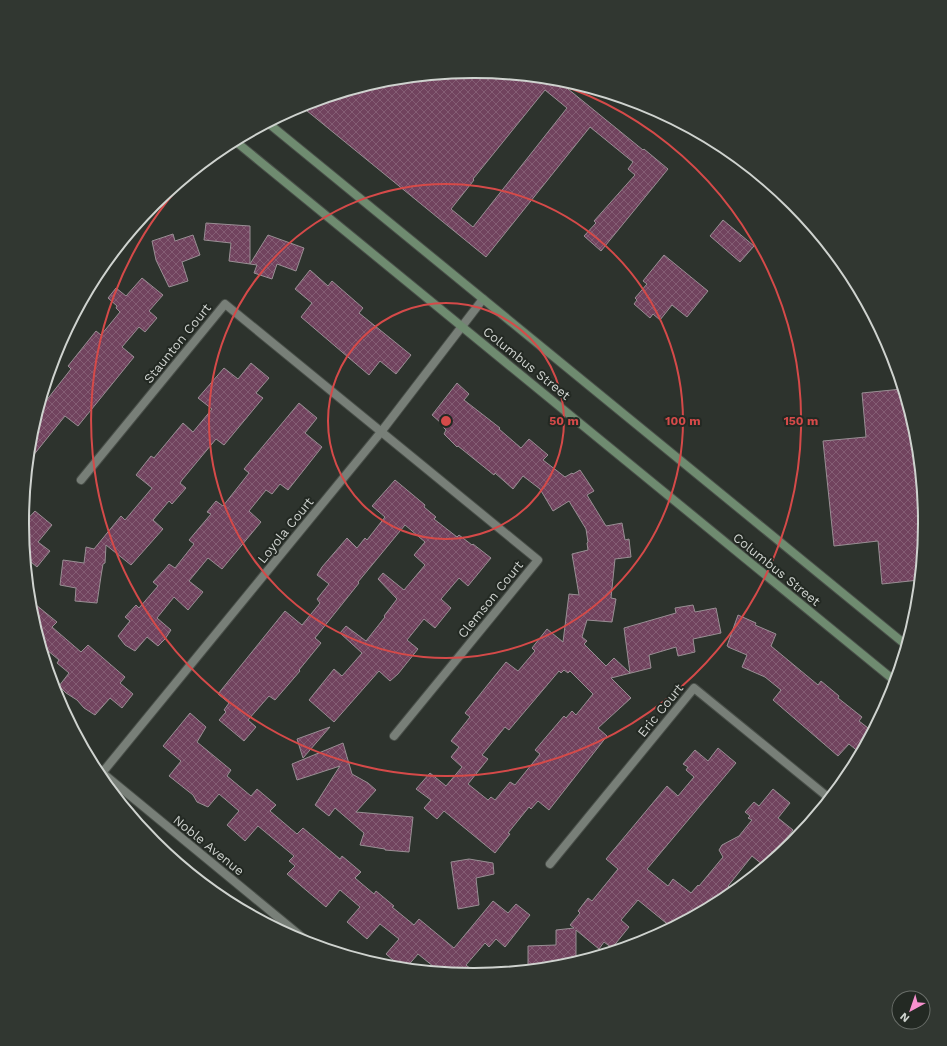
<svg xmlns="http://www.w3.org/2000/svg" width="947" height="1046" font-family="'Work Sans',sans-serif">
  <style>
    .building { fill: url(#building-cross-hatch); stroke: #998f94; fill-rule: evenodd }
    .lines { fill: none; stroke-linecap: round; stroke-linejoin: round }
    .street-casing { stroke: #494f49; stroke-width: 10 }
    .secondary-casing { stroke: #494f49; stroke-width: 10 }
    .street { stroke: #787f78; stroke-width: 8 }
    .secondary { stroke: #6f8b70; stroke-width: 8 }
    .ring { fill: none; stroke: #d54a49; stroke-width: 2 }
    .labels { text-anchor: middle; stroke-width: 4; stroke-linejoin: round; paint-order: stroke }
    .street-label { font-size: 13px; fill: #cfd3cf; stroke: #232923 }
    .rim { fill: none; stroke: #cfd3cf; stroke-width: 2 }
    .centre { fill: #d54a49; stroke: #232923; stroke-width: 2 }
    .ring-label { font-size: 12px; text-anchor: middle; font-weight: bold; fill: #d54a49; stroke: #232923; stroke-width: 4; stroke-linejoin: round; paint-order: stroke }
  </style>
  <defs>
    <pattern id="building-cross-hatch" width="8" height="8" patternUnits="userSpaceOnUse"><rect width="8" height="8" fill="#71435e"/><path d="M0 0l8 8M0 8l8-8" fill="none" stroke="#845d74"/></pattern>
  </defs>
  <rect width="100%" height="100%" fill="#2d332d"/>
  <!-- building -->
  <g class="building">
    <path d="M474,72L557,80L643,150L644,149L668,169L601,251L584,236L596,223L594,221L635,175L628,169L633,162L590,127L486,257L301,106L386,80ZM545,90L567,108L473,227L451,209L474,180L473,179Z"/>
    <path d="M723,220L754,246L740,262L710,236Z"/>
    <path d="M206,223L250,226V264L229,261L231,243L204,240Z"/>
    <path d="M173,234L175,241L193,235L200,255L182,262L188,281L169,287L156,260L152,241Z"/>
    <path d="M268,235L304,248L296,271L277,264L272,279L254,273L257,265L250,264Z"/>
    <path d="M664,255L708,291L687,317L672,305L660,320L653,314L650,318L634,304L637,300L635,298L647,284L643,281Z"/>
    <path d="M310,270L328,286L332,281L363,308L359,313L411,355L396,374L380,361L369,375L301,317L312,303L295,289Z"/>
    <path d="M142,278L163,295L149,311L157,318L145,332L139,327L122,347L134,357L78,426L65,416L28,462L31,435L38,411L71,369L68,366L96,331L101,335L120,312L116,308L117,306L108,298L116,288L126,296Z"/>
    <path d="M251,363L269,378L256,393L263,398L224,445L216,439L182,480L180,483L186,488L172,504L169,501L153,520L163,529L131,565L106,545L105,563L103,564L101,576L97,603L75,601L76,588L60,585L63,560L84,563L86,547L94,549L121,516L125,520L152,488L136,475L151,456L154,458L183,423L193,432L212,409L198,398L224,368L238,379Z"/>
    <path d="M457,383L469,394L464,400L500,428L499,429L521,448L529,439L548,455L543,460L565,477L572,473L573,474L580,470L594,491L587,495L606,526L622,523L625,540L629,539L631,557L615,559L611,598L616,599L612,622L587,620L582,637L587,641L584,644L606,666L614,658L630,673L624,628L676,613L675,608L693,605L695,612L716,608L721,633L693,639L695,652L678,656L676,647L649,655L651,668L611,678L631,698L598,728L607,736L549,810L538,801L531,809L529,807L508,833L510,834L495,853L444,811L437,819L424,808L431,800L416,789L430,773L446,786L462,767L451,757L459,747L451,741L470,717L465,713L506,662L518,671L535,651L532,648L547,629L563,642L569,594L579,595L572,554L588,550L587,543L588,542L586,529L569,501L553,511L540,489L523,476L513,489L495,473L494,475L458,446L457,447L444,434L446,430L440,424L441,423L432,415ZM564,670L568,673L570,671L593,694L576,715L572,711L566,718L564,716L535,750L540,754L515,785L510,782L495,800L491,797L488,800L468,784L488,759L482,755L505,727L509,730L559,671L561,673Z"/>
    <path d="M902,389L916,435L925,523L919,580L882,584L878,541L834,546L823,441L866,437L862,393Z"/>
    <path d="M299,403L317,418L305,433L322,447L288,490L280,484L272,494L266,490L249,511L261,522L222,569L208,558L189,581L203,592L188,610L174,597L157,618L171,630L165,639L158,646L147,637L135,651L125,645L118,636L130,621L125,617L136,605L139,608L158,586L153,582L164,570L169,564L175,568L194,544L189,540L211,514L207,512L216,501L223,506L249,473L244,469Z"/>
    <path d="M395,480L425,505L424,507L436,517L434,519L457,537L459,535L472,545L473,544L491,558L468,586L459,578L441,599L451,608L435,628L424,619L407,640L418,649L398,674L390,681L379,671L334,722L309,700L334,669L342,676L362,653L340,633L346,626L366,641L385,617L384,616L397,599L378,579L383,573L404,590L425,565L414,555L425,542L405,525L358,582L359,583L315,638L321,643L299,670L300,671L275,700L269,696L248,720L256,727L244,741L219,720L226,712L224,710L229,703L218,694L285,611L302,625L320,603L317,599L329,584L317,575L322,567L347,538L357,548L365,538L367,540L385,517L372,506Z"/>
    <path d="M35,511L52,525L38,542L50,551L37,567L25,557L22,525Z"/>
    <path d="M30,600L57,622L52,627L81,652L88,645L125,677L120,683L133,694L122,708L110,698L95,715L84,708L77,700L66,693L59,686L69,673L57,663L59,660L41,645L31,611Z"/>
    <path d="M738,615L756,623L755,625L776,634L771,646L818,685L821,681L839,696L838,698L862,717L859,721L872,731L860,753L849,744L838,756L773,700L781,690L765,677L742,667L747,655L728,647V646H727Z"/>
    <path d="M190,713L206,727L197,742L231,770L227,776L251,796L257,789L276,805L270,811L297,834L303,828L340,859L342,856L361,872L355,878L374,894L376,891L394,906L392,907L414,925L419,919L454,948L493,901L508,913L516,904L530,915L505,947L496,939L489,947L485,943L466,965L477,974L439,971L418,954L406,968L401,967L386,954L399,939L380,924L367,939L347,922L360,907L340,890L326,907L287,874L295,866L289,861L294,856L258,826L245,841L227,825L239,811L219,794L208,807L197,802L193,795L169,776L181,761L163,746Z"/>
    <path d="M330,727L303,758L297,739Z"/>
    <path d="M343,743L352,774L368,783L376,790L356,812L413,817L409,852L385,850V849L360,845L364,833L335,808L329,816L315,805L340,766L297,780L292,764Z"/>
    <path d="M718,748L736,763L647,869L668,886L673,879L691,893L698,885L699,886L723,857L719,850L722,845L739,836L752,820L748,818L750,816L745,812L754,802L759,806L773,789L790,803L778,818L793,830L782,844L763,865L752,856L728,886L733,891L724,899L713,905L709,901L702,911L671,927L638,900L621,920L629,927L612,948L604,942L599,949L576,930V961L561,966L528,969V946L556,945V930L574,928L570,925L580,913L578,911L588,898L592,901L618,869L606,859L667,786L678,796L694,777L686,770L688,767L683,764L695,750L708,761Z"/>
    <path d="M469,859L493,863L494,874L476,878L479,905L458,909L451,862Z"/>
  </g>
  <g class="lines">
    <defs>
      <g id="street">
        <path d="M81,480L225,304L538,560L394,736"/>
        <path d="M94,766L308,942"/>
        <path d="M102,773L381,432L483,299"/>
        <path d="M550,864L694,688L829,798"/>
      </g>
      <g id="secondary">
        <path d="M268,123L906,645"/>
        <path d="M235,141L895,681"/>
      </g>
    </defs>
    <!-- street casing -->
    <use href="#street" class="street-casing"/>
    <!-- secondary casing -->
    <use href="#secondary" class="secondary-casing"/>
    <!-- street -->
    <use href="#street" class="street"/>
    <!-- secondary -->
    <use href="#secondary" class="secondary"/>
  </g>
  <!-- distance rings -->
  <g class="ring">
    <circle cx="446" cy="421" r="118"/>
    <circle cx="446" cy="421" r="237"/>
    <path d="M538 78A355 355 0 1 1 193 172"/>
  </g>
  <g class="labels">
    <!-- street labels -->
    <g class="street-label">
      <text transform="translate(177 343) rotate(-51)" y="5">Staunton Court</text>
      <text transform="translate(527 363) rotate(39)" y="5">Columbus Street</text>
      <text transform="translate(285 530) rotate(-51)" y="5">Loyola Court</text>
      <text transform="translate(777 569) rotate(39)" y="5">Columbus Street</text>
      <text transform="translate(490 599) rotate(-51)" y="5">Clemson Court</text>
      <text transform="translate(660 710) rotate(-51)" y="5">Eric Court</text>
      <text transform="translate(209 845) rotate(39)" y="5">Noble Avenue</text>
    </g>
  </g>
  <!-- crop -->
  <path d="M0 0H947V1046H0ZM473 78H474A444 444 0 0 1 918 522V524A444 444 0 0 1 474 968H473A444 444 0 0 1 29 524V522A444 444 0 0 1 473 78Z" fill="#313731" fill-rule="evenodd"/>
  <path class="rim" d="M473 78H474A444 444 0 0 1 918 522V524A444 444 0 0 1 474 968H473A444 444 0 0 1 29 524V522A444 444 0 0 1 473 78Z"/>
  <circle cx="446" cy="421" r="6" class="centre"/>
  <g class="ring-label">
    <text x="564" y="425">50 m</text>
    <text x="683" y="425">100 m</text>
    <text x="801" y="425">150 m</text>
  </g>
  <!-- north arrow -->
  <g transform="translate(911 1010) rotate(220)"><circle r="19" fill="#232923" stroke="#686d68"/>
  <path d="M0-3L7 15L0 10L-7 15Z" fill="#f790ce"/>
  <text y="-6" font-size="11" font-weight="bold" text-anchor="middle" fill="#cfd3cf">N</text>
  </g>
</svg>
